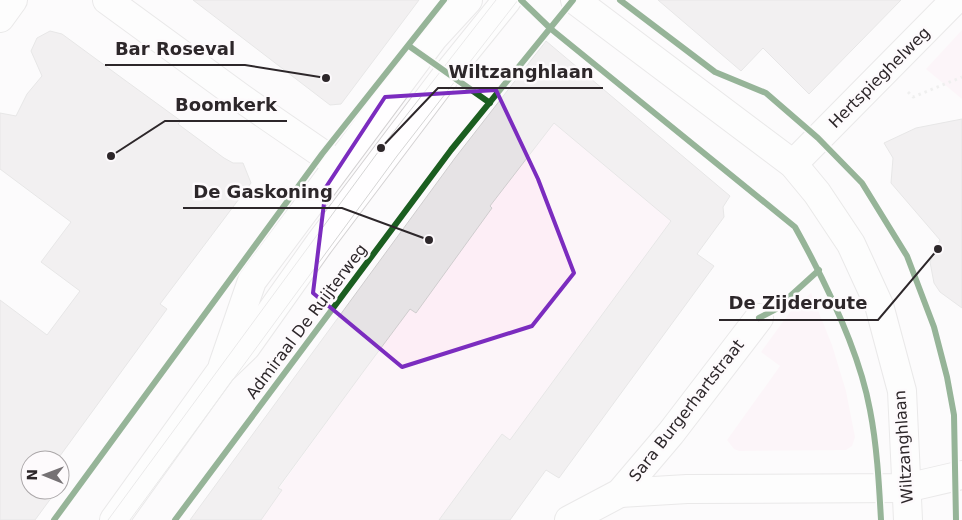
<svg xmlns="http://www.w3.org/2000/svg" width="962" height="520" font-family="'DejaVu Sans',sans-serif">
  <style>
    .green { fill: #fdeef6 }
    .building { fill: #e6e3e5; stroke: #cfcdce }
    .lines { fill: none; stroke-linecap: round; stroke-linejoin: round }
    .minor-casing { stroke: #d4d2d3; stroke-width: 30 }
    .path { stroke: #e1e1e1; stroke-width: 3; stroke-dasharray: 2.5 4; stroke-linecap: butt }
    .minor { stroke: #fffeff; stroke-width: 28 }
    .tram { stroke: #d5d5d5; stroke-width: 1 }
    .cycleway-casing { stroke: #fdfafc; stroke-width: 9 }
    .cycleway { stroke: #1b5e20; stroke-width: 6 }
    .marked { fill: none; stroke: #7b2cbf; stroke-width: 4; stroke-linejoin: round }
    .labels { text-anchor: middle; stroke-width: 5; stroke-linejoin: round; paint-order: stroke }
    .street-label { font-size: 16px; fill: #2d272a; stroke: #fdfafc }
    .leader { fill: none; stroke: #2d272a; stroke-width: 2 }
    .callout-dot { fill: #2d272a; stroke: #fdfafc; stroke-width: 2 }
    .callout-label { font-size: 18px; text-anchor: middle; font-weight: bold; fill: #2d272a; stroke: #fdfafc; stroke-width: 5; stroke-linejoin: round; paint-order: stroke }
  </style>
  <rect width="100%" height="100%" fill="#fcfbfc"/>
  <!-- green -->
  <g class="green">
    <path d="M962,30V99L926,69Z"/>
    <path d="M562,97L696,212L470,520H256Z"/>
    <path d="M811,293L832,345L846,391L855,437L852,446L846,450L739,451L734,449L727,440L780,366L761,352L790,312Z"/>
  </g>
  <!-- building -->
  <g class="building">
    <path d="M193,0H419L341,104L330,105Z"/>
    <path d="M658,0H901L809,94L763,48L741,71Z"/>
    <path d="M50,31L62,34L126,81L181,121L178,124L224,158L233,163H243L251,183L160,304L167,309L57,460H30V490H57L35,520H0V300L47,335L80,291L41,262L71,222L0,169V113L16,116L27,94L42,76L31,51L37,38Z"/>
    <path d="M546,41L730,196L723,207L724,217L697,254L714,266L559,478L546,470L510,520H439L502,434L510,440L671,221L554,123L490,206L492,208L416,313L410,309L366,368L278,488L282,490L261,520H190L455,158Z"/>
    <path d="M962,119V308L940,292L934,283L930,262L940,240L891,183L893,158L884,143L916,128Z"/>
  </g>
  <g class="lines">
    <defs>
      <g id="minor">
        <path d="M107,0L244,100L337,164"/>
        <path d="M575,0L793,164L817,193L851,244L879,305L902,391L908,520"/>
        <path d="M0,18L13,0"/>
        <path d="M793,164L955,0"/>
        <path d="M223,365L252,281L434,37L468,0"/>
        <path d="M620,493L687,489L906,488L962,475"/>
        <path d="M114,520L221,371L246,347L319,244L448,73L507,0"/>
        <path d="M569,520L620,493L671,433L759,318"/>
      </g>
    </defs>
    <!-- minor casing -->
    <use href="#minor" class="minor-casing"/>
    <!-- path -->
    <path class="path" d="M908,92L913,97L962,77"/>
    <!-- minor -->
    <use href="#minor" class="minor"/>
    <!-- tram -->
    <g class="tram">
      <path d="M108,520L381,148L496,0"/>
      <path d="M130,520L397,156L518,0"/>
    </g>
    <defs>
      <g id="cycleway">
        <path d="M521,0L551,29L795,227C825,281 859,349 870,410C877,446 879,484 881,520"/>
        <path d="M620,0L715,72L766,93L818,138L862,183L907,256L934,327L947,377L954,415L956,520"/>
        <path d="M409,46L490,103"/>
        <path d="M759,318L776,309L819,270"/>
        <path d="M54,520L322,154L444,0"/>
        <path d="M175,520L451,150L573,0"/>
      </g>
    </defs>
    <!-- cycleway casing -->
    <use href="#cycleway" class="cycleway-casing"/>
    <!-- cycleway -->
    <use href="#cycleway" class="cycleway"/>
  </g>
  <!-- marked area -->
  <path d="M0 0H962V520H0ZM496,90L538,179L574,273L532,326L402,367L313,293L326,187L385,97Z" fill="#fcfbfc" fill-opacity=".55" fill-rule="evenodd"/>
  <path class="marked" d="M496,90L538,179L574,273L532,326L402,367L313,293L326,187L385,97Z"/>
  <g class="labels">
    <!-- street labels -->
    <g class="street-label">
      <text transform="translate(879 77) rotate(-45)" y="6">Hertspieghelweg</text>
      <text transform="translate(306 321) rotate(-53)" y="6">Admiraal De Ruijterweg</text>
      <text transform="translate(686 410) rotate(-52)" y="6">Sara Burgerhartstraat</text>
      <text transform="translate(903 447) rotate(-94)" y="6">Wiltzanghlaan</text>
    </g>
  </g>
  <!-- callouts -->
  <path class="leader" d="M326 78L245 65H105M381 148L438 88H603M111 156L165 121H287M429 240L342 208H183M938 249L878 320H719"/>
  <g class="callout-dot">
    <circle cx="326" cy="78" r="5"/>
    <circle cx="381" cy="148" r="5"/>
    <circle cx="111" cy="156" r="5"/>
    <circle cx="429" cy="240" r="5"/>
    <circle cx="938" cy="249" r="5"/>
  </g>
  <g class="callout-label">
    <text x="175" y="55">Bar Roseval</text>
    <text x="521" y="78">Wiltzanghlaan</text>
    <text x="226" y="111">Boomkerk</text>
    <text x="263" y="198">De Gaskoning</text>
    <text x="798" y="309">De Zijderoute</text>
  </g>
  <!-- north arrow -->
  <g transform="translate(45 475) rotate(271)"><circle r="24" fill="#fdfafc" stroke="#aaa6a8"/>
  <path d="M0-4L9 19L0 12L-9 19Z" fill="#757174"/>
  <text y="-8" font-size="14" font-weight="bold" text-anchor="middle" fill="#2d272a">N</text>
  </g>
</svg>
